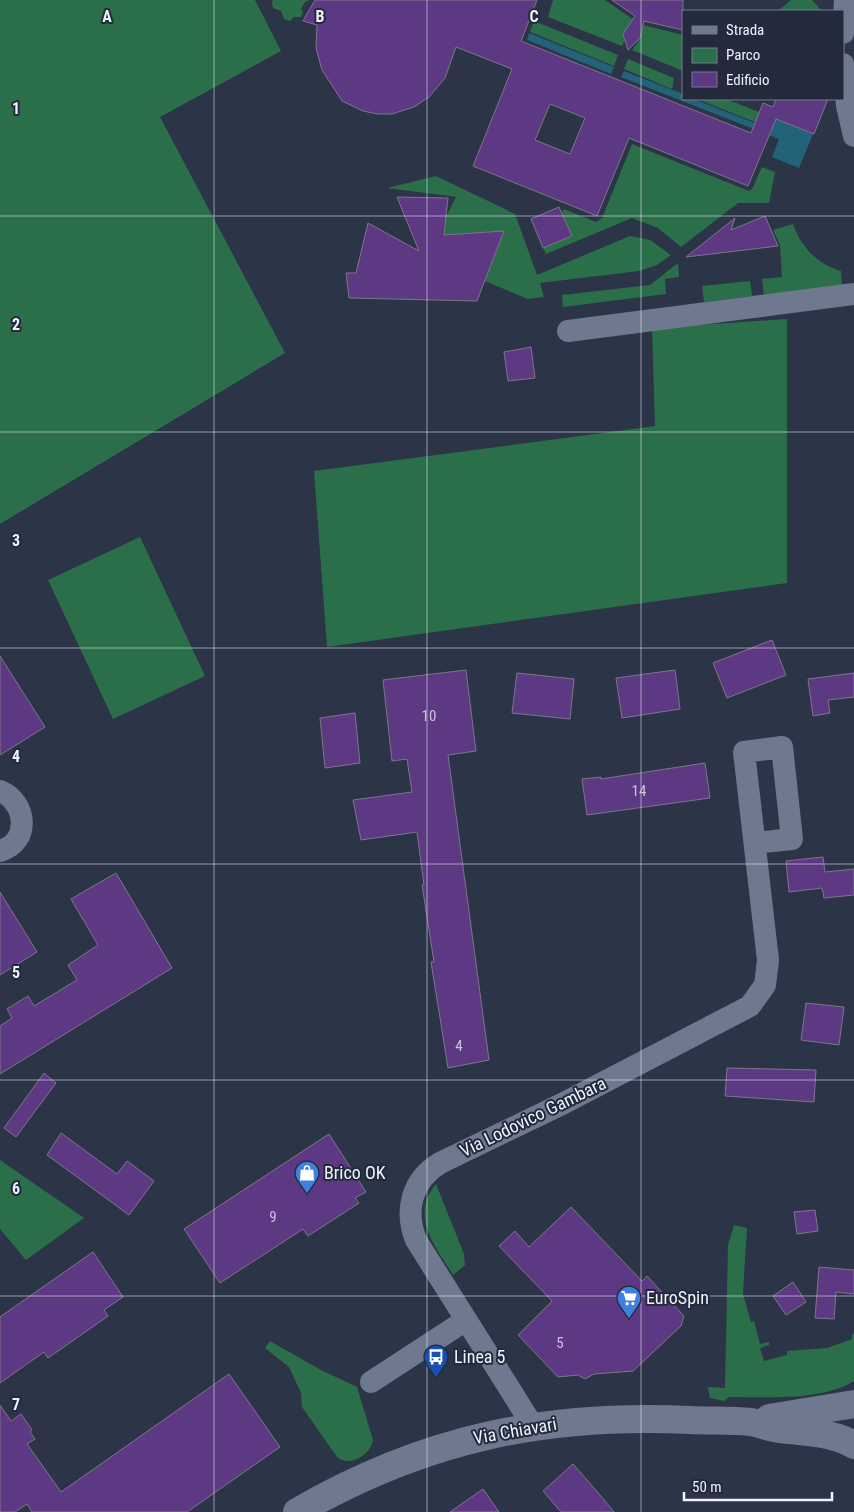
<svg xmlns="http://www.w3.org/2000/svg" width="854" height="1512" font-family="'Roboto Condensed',sans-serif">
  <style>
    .green { fill: #2a6f49 }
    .water { fill: #236379 }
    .building { fill: #5d3983; stroke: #7e758b; fill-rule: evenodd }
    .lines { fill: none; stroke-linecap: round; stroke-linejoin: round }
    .street { stroke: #6e788e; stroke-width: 22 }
    .secondary { stroke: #6e788e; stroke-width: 28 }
    .grid { fill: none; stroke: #eef3fd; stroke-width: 1; stroke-opacity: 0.55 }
    .labels { text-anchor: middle; stroke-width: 4; stroke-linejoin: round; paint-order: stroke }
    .number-label { font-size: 15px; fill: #cac4de }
    .street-label { font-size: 18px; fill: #eef3fd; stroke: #222a3c }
    .poi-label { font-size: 18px; fill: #eef3fd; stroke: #222a3c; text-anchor: start }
    .grid-label { font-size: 16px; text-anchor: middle; font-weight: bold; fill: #eef3fd; stroke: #222a3c; stroke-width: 4; stroke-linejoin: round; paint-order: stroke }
  </style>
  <rect width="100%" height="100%" fill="#2c3447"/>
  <!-- green -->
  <g class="green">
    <path d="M0,0H255L281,51L160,117L285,353L0,524Z"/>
    <path d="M273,0H310L305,2L301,9L303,12L301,17H294L290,21L284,19L281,11L273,8L272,2Z"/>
    <path d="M553,0H605L634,20L623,34L625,40L622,46L548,17Z"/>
    <path d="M791,0H812L822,11H778Z"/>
    <path d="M534,21L618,55L614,66L530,32Z"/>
    <path d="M643,25L683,35V71L632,50L640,39Z"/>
    <path d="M628,59L674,78L672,89L624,69Z"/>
    <path d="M697,99H726L764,114L760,124Z"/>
    <path d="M632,144L749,191L752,189L762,167L775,172L769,203H738L681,247L658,228L632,218L546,254L543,248L572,236L562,213L564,209L596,222L602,218Z"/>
    <path d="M436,176L515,214L537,275L630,236L650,240L671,255L657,265L639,271L540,283L544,297L528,299L485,281L504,231L444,235L446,217L456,197L387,188Z"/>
    <path d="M793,224C801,247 817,264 841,271L842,285L764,295L762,279L782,277L780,245L773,230Z"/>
    <path d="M678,263L679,277L665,279L666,294L563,307L562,295L650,285Z"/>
    <path d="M750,281L752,296L704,302L702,286Z"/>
    <path d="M787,319V583L327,647L314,471L655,426L652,328Z"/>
    <path d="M140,537L205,676L113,719L48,580Z"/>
    <path d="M0,1160L84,1218L26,1260L0,1229Z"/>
    <path d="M436,1184L464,1254L465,1265L453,1275C436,1247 409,1216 436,1184Z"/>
    <path d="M734,1225L747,1228L743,1294L751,1322L754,1321L760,1344L769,1342V1345L760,1348L764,1361L787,1355V1351L827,1348L852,1339V1334H854V1381C823,1401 765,1397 729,1397L724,1401L710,1398L708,1387L725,1388L728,1245Z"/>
    <path d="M270,1341L321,1370L357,1387L373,1440C371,1455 349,1468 337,1457L302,1407L301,1393L289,1367L265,1348Z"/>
  </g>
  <!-- water -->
  <g class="water">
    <path d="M529,33L614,67L611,74L527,40Z"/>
    <path d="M624,71L683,94V99H694L755,123L765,115L813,134L799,168L772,157L779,139L621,77Z"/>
  </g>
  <!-- building -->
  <g class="building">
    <path d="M315,0H537L521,41L751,133L763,103L773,107L776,99H828L814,134L776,119L748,186L629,138L597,216L473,166L512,69L456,47L445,78L429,97L414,107L392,114H378L363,111L342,101L322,70L316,48L317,25L303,21ZM550,104L585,118L570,154L535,140Z"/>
    <path d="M612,0H683V30L644,21L640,38L628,50L623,34L635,16Z"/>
    <path d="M397,197L448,198L444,235L504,231L477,301L349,298L346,273H356L368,223L419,251Z"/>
    <path d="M559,207L572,236L543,248L531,219Z"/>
    <path d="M765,216L778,246L686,257L735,218L731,230Z"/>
    <path d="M531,347L535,378L508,381L504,352Z"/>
    <path d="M772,640L786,675L727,698L713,663Z"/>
    <path d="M0,656L45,727L0,755Z"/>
    <path d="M466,670L476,751L448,755L489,1060L448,1068L431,962H434L422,885H424L417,832L361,840L353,800L412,792L407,759L392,761L383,680Z"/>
    <path d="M675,670L680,709L622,718L616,678Z"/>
    <path d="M517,673L574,679L570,719L512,713Z"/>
    <path d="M854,673V697L828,700L830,713L813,716L808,679Z"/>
    <path d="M355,713L360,763L325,768L320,718Z"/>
    <path d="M705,763L710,798L587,815L582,779L601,777V779Z"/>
    <path d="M823,857L825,872L854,869V895L824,898L822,888L789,892L786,861Z"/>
    <path d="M116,873L172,968L0,1074V1026L12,1018L7,1009L28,996L34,1006L77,980L68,965L98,945L71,899Z"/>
    <path d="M0,892L37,952L0,975Z"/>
    <path d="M806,1003L844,1007L839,1045L801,1040Z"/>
    <path d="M727,1068L816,1070L814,1102L725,1096Z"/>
    <path d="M44,1073L56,1083L16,1137L4,1128Z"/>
    <path d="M61,1133L117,1174L127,1161L154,1181L129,1215L47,1155Z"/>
    <path d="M329,1134L366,1192L355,1198L359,1203L308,1236L303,1229L220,1283L184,1229Z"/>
    <path d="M571,1207L642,1281L647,1276L684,1316L681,1326L633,1371L594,1374L585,1379L578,1375L558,1377L518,1335L552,1301L499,1246L515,1231L529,1247Z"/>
    <path d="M815,1210L818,1231L797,1234L794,1212Z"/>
    <path d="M93,1252L123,1297L104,1310L108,1316L48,1358L44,1352L0,1383V1317Z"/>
    <path d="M819,1267L854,1270V1294L836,1292L834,1319L815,1318Z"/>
    <path d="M793,1282L806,1302L786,1315L773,1296Z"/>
    <path d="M229,1374L280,1447L187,1512H32L27,1504L15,1512H0V1405L11,1421L21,1414L32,1430L30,1432L35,1439L27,1444L61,1492Z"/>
    <path d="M573,1464L600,1495L614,1512H561L543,1491Z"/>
    <path d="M483,1489L499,1512H450Z"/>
  </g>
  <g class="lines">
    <!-- street -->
    <g class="street">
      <path d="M843,33L845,0"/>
      <path d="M843,64L847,106L854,136"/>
      <path d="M568,331L854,294"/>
      <path d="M0,791C27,802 31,842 0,851"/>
      <path d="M371,1382L466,1320"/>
      <path d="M533,1426L416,1240C404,1210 412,1180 440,1163L564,1103L750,1006L765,985L768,960L744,752L782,747L792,839L755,843"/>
    </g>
    <!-- secondary -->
    <g class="secondary">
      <path d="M769,1418L854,1404"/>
      <path d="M297,1512C423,1439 545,1413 690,1420C710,1421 731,1420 751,1422C761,1424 770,1428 780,1429C805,1432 832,1432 854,1445"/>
    </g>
  </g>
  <!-- grid -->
  <path class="grid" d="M214,0V1512M427,0V1512M641,0V1512M0,216H854M0,432H854M0,648H854M0,864H854M0,1080H854M0,1296H854"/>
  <!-- icons -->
  <defs>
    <symbol id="shop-pin" viewBox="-11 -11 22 30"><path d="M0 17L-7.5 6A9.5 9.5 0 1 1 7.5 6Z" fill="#3f7fe0" stroke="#222a3c"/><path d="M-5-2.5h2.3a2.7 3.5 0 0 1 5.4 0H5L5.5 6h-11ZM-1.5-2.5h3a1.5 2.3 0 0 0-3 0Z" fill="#fff"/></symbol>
    <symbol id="supermarket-pin" viewBox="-11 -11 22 30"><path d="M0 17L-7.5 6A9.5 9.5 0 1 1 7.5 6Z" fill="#3f7fe0" stroke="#222a3c"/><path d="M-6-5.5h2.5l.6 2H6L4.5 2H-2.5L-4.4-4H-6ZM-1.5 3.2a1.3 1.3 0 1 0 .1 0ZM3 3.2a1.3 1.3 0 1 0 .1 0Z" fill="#fff"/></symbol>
    <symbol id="bus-pin" viewBox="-11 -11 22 30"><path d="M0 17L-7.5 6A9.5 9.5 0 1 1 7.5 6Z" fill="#1a4fb4" stroke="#222a3c"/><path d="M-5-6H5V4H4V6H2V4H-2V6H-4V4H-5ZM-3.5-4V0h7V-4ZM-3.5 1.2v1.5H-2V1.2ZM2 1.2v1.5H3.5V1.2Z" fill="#fff"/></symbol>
  </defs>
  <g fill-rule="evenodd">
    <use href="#shop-pin" x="293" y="1159" width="28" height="38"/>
    <use href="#supermarket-pin" x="615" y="1284" width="28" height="38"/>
    <use href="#bus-pin" x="422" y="1343" width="28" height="38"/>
  </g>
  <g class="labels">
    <!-- number labels -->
    <g class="number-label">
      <text x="429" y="721">10</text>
      <text x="639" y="796">14</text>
      <text x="459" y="1051">4</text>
      <text x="273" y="1222">9</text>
      <text x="560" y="1348">5</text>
    </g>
    <!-- street labels -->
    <g class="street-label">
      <text transform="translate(533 1117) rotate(-26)" y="6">Via Lodovico Gambara</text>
      <text transform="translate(515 1431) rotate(-10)" y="6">Via Chiavari</text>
    </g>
    <!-- poi labels -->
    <g class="poi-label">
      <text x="324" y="1179">Brico OK</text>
      <text x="646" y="1304">EuroSpin</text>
      <text x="454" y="1363">Linea 5</text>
    </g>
  </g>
  <g class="grid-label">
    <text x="107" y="22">A</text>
    <text x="320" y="22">B</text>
    <text x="534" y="22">C</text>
    <text x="16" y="114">1</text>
    <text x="16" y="330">2</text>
    <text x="16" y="546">3</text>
    <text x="16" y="762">4</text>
    <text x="16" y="978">5</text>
    <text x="16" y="1194">6</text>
    <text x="16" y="1410">7</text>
  </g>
  <!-- legend -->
  <rect x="682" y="10" width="162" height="90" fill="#222a3c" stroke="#747a89"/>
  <rect x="692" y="26" width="25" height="8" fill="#6e788e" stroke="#747a89"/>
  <text x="726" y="35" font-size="15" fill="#eef3fd">Strada</text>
  <rect x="692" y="48" width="25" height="15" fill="#2a6f49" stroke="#747a89"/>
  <text x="726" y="60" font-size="15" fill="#eef3fd">Parco</text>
  <rect x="692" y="72" width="25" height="15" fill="#5d3983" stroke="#747a89"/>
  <text x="726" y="85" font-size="15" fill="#eef3fd">Edificio</text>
  <!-- scale -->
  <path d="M684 1492v8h148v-8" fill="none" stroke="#eef3fd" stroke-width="2.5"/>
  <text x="692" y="1492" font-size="15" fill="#eef3fd" stroke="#222a3c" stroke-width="4" paint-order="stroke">50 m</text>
</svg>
